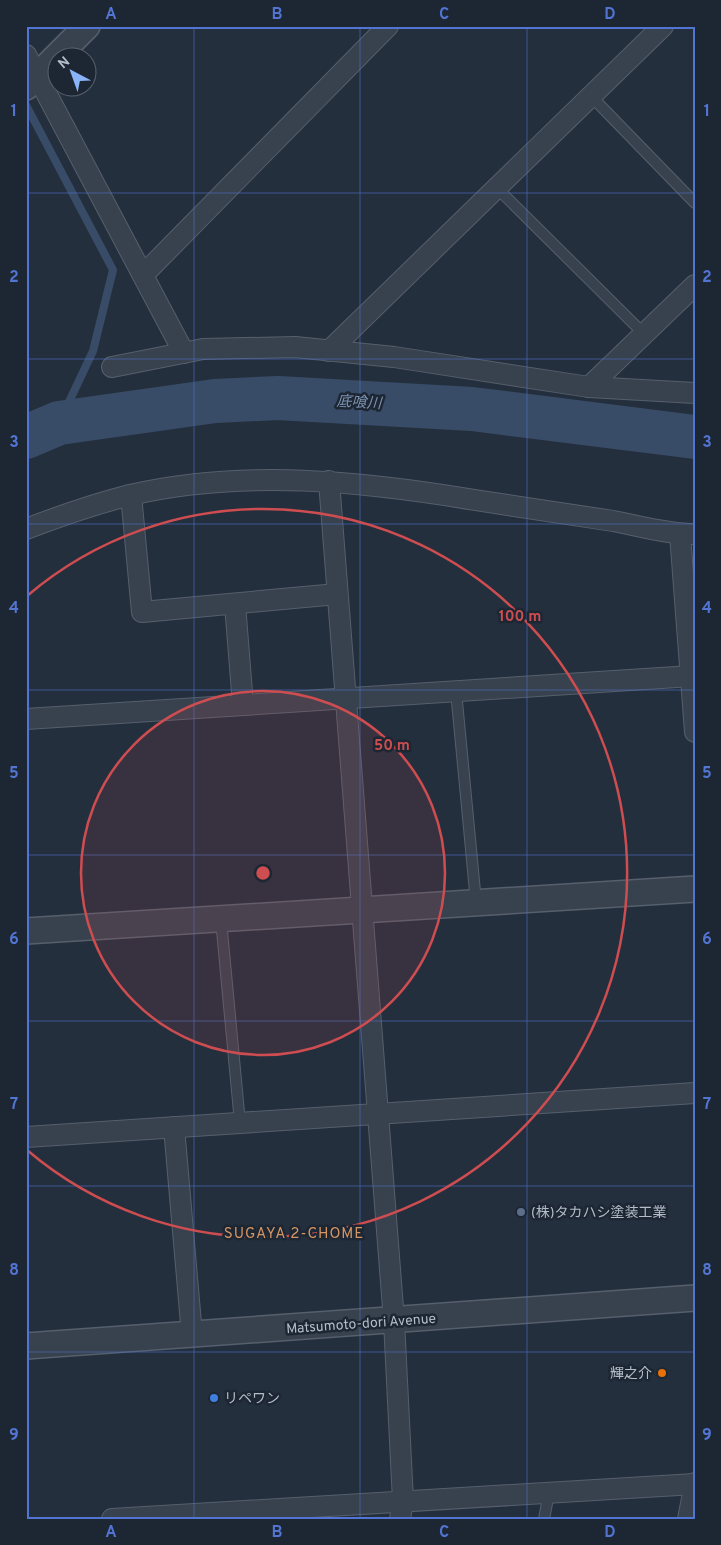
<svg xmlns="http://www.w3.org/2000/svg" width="721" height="1545" font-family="Overpass,'Noto Sans JP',sans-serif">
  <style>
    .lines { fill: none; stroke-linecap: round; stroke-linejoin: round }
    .stream { stroke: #394c67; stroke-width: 8 }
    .river { stroke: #394c67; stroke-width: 44 }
    .service-casing { stroke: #565f6c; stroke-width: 12 }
    .minor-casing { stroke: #565f6c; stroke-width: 22 }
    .tertiary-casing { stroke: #565f6c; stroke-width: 28 }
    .service { stroke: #38414e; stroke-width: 10 }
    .minor { stroke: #38414e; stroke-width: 20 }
    .tertiary { stroke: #38414e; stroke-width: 25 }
    .grid { fill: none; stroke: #5274d3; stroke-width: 1; stroke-opacity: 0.55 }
    .ring { fill: none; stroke: #ce4d50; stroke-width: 2.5 }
    .service-dot { fill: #5c6f8a; stroke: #1d2633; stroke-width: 2 }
    .food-dot { fill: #e8710a; stroke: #1d2633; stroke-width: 2 }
    .shop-dot { fill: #3f7fe0; stroke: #1d2633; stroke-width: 2 }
    .labels { text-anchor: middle; stroke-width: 5; stroke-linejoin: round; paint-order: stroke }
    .poi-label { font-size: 14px; fill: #b4bcc9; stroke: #1d2633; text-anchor: start }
    .street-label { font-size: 14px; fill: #b4bcc9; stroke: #1d2633 }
    .water-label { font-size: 15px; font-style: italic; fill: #7c92b1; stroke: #1d2633 }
    .neighbourhood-label { font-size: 15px; letter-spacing: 1px; fill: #d59563; stroke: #1d2633 }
    .centre { fill: #ce4d50; stroke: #1d2633; stroke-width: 2.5 }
    .ring-label { font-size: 15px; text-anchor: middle; font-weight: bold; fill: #ce4d50; stroke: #1d2633; stroke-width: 5; stroke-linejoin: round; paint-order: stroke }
    .neatline { fill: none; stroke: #5274d3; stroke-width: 2 }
    .grid-label { font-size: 16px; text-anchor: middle; font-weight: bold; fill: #5274d3 }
  </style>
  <rect width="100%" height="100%" fill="#242f3e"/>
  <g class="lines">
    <!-- stream -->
    <path class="stream" d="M26,105L113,270L93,351L59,423"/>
    <!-- river -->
    <path class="river" d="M26,437L59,423L215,401L278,398L472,409L695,437"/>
    <defs>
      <g id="service">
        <path d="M591,96L695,203"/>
        <path d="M497,188L644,334"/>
        <path d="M456,691L476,902"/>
        <path d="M221,920L240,1123"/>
        <path d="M544,1519L549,1493"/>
      </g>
      <g id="minor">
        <path d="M26,55L184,353"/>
        <path d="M143,275L388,26"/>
        <path d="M329,351L663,26"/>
        <path d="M112,367L203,349L295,347L394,357L589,387L695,393"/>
        <path d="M589,387L695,285"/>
        <path d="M329,481L394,1321L403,1501L400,1519"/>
        <path d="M131,495L142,612L337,594"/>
        <path d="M26,529C60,516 95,504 130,495C244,469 361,481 475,500C521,507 567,514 613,521C640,526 667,534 695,534"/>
        <path d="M680,534L695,732"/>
        <path d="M235,604L243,705"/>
        <path d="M26,719L692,676"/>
        <path d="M174,1127L192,1335"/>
        <path d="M26,1137L695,1093"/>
        <path d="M112,1519L695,1484"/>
        <path d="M688,1519L695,1483"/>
      </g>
      <g id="tertiary">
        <path d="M26,87L87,26"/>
        <path d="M26,931L695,889"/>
        <path d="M26,1346L695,1298"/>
      </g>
    </defs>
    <!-- service casing -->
    <use href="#service" class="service-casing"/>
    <!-- minor casing -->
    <use href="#minor" class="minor-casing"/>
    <!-- tertiary casing -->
    <use href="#tertiary" class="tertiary-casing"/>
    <!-- service -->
    <use href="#service" class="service"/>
    <!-- minor -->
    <use href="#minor" class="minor"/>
    <!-- tertiary -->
    <use href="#tertiary" class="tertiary"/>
  </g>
  <!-- grid -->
  <path class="grid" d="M194,26V1519M360,26V1519M527,26V1519M26,193H695M26,359H695M26,524H695M26,690H695M26,855H695M26,1021H695M26,1186H695M26,1352H695"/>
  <!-- distance rings -->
  <circle cx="263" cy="873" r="182" fill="#ce4d50" fill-opacity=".12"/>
  <g class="ring">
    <circle cx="263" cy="873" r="182"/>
    <path d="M27 596A364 364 0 1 1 27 1150"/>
  </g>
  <!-- markers -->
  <circle class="service-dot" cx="521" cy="1212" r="5"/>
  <circle class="food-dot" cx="662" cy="1373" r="5"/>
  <circle class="shop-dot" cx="214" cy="1398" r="5"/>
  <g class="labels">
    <!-- poi labels -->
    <g class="poi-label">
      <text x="531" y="1217">(株)タカハシ塗装工業</text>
      <text x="652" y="1378" text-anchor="end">輝之介</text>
      <text x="224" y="1403">リペワン</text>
    </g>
    <!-- street labels -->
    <g class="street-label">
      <text transform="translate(361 1323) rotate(-4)" y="5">Matsumoto-dori Avenue</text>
    </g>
    <!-- water labels -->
    <g class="water-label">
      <text transform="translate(359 402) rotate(3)" y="5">底喰川</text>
    </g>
    <!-- neighbourhood labels -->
    <g class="neighbourhood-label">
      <text x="294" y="1238">SUGAYA 2-CHOME</text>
    </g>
  </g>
  <circle cx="263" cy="873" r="8" class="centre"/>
  <g class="ring-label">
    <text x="520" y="621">100 m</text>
    <text x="392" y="750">50 m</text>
  </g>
  <!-- border -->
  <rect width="721" height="1545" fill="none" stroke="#1d2633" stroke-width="55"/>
  <!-- north arrow -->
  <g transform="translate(72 72) rotate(319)"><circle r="24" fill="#1d2633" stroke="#59626f"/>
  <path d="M0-4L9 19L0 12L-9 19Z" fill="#8ab4f8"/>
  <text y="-8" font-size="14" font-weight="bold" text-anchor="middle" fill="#b4bcc9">N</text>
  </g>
  <rect x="28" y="28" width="666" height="1490" class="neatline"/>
  <g class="grid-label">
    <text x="111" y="19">A</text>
    <text x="277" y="19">B</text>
    <text x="444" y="19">C</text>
    <text x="610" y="19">D</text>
    <text x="14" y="116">1</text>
    <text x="707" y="116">1</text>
    <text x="14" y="282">2</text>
    <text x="707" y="282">2</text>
    <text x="14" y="447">3</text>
    <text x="707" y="447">3</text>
    <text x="14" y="613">4</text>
    <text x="707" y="613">4</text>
    <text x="14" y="778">5</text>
    <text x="707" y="778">5</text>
    <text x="14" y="944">6</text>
    <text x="707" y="944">6</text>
    <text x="14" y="1109">7</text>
    <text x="707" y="1109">7</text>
    <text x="14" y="1275">8</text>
    <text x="707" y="1275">8</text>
    <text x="14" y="1440">9</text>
    <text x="707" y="1440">9</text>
    <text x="111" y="1537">A</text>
    <text x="277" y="1537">B</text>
    <text x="444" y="1537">C</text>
    <text x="610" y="1537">D</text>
  </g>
</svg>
